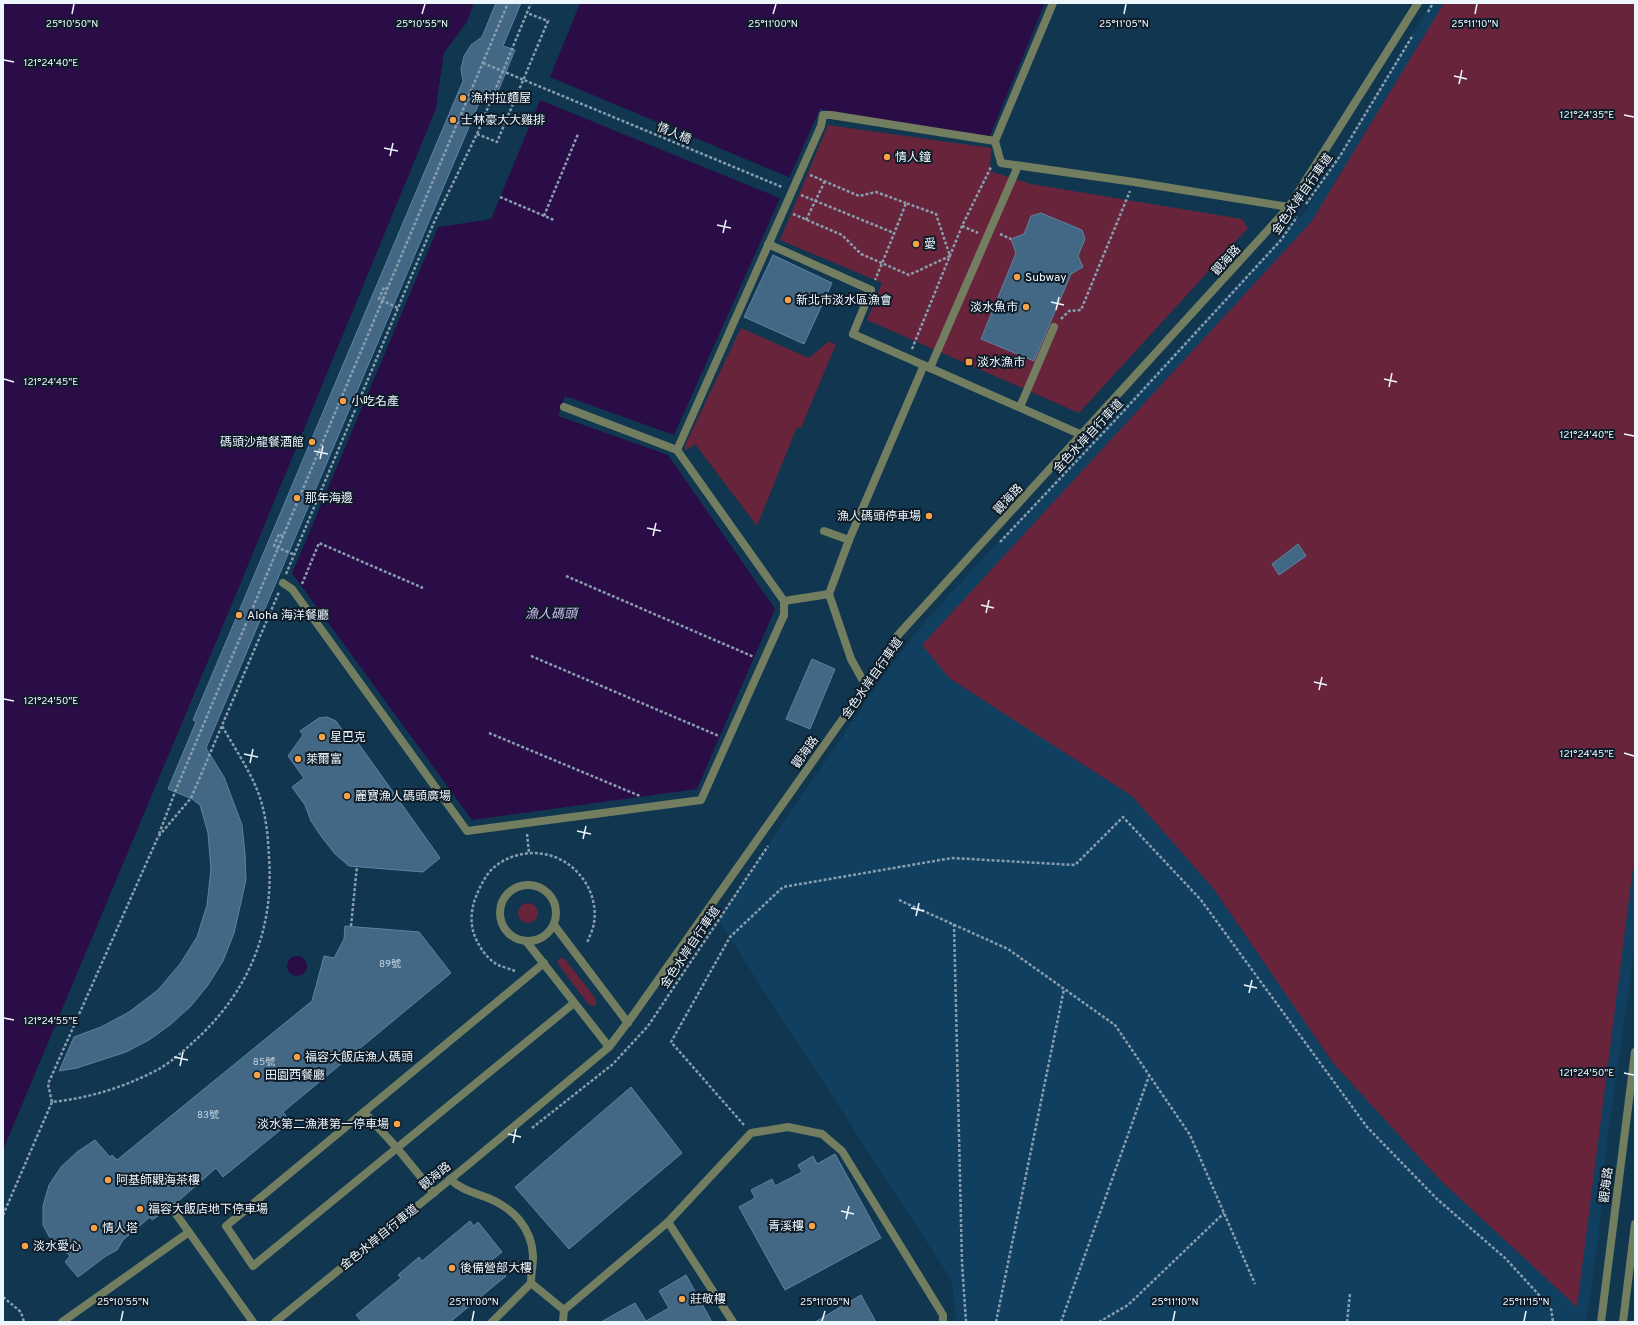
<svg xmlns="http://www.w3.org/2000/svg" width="1638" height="1325" font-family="Overpass,'Noto Sans TC',sans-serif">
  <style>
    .built { fill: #113f5f }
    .green { fill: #67243a }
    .water { fill: #2a0c46 }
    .pier { fill: #103650 }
    .building { fill: #426885; stroke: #5d83a1 }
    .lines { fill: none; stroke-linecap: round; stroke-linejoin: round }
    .path { stroke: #889eae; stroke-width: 2.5; stroke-dasharray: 3 2; stroke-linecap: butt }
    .lane { stroke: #737e60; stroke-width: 8 }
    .street { stroke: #737e60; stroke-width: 8 }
    .ticks { fill: none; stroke: #eef6fd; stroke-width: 1.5 }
    .poi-dot { fill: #f7a149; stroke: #0d1c28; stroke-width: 1.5 }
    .labels { text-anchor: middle; stroke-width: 4; stroke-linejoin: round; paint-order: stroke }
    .number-label { font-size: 10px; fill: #c3d2df }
    .poi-label { font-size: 12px; fill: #eef6fd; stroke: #0d1c28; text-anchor: start }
    .street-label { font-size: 12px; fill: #eef6fd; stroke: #0d1c28 }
    .water-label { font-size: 13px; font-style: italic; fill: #d3bdf4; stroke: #0d1c28 }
    .ticks-label { font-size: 10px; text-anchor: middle; fill: #eef6fd; stroke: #0d1c28; stroke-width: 4; stroke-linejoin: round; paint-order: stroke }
  </style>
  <rect width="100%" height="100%" fill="#103650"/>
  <!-- built -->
  <path class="built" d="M1431,3H1635V945L1606,1151L1599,1234L1586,1322H956L952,1281L718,920L879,682L925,621L1307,209Z"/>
  <!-- green -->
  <g class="green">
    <path d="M1444,3H1635V852L1577,1307L1440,1180L1333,1063L1213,888L1132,796L949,678L922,645L1311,222Z"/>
    <path d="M828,125L991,148L990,171L1031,184L1242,219L1248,228L1079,413L867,320L882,283L780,240Z"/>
    <path d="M741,328L809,358L828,342L836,344L801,428L797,427L757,526L695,444L685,451V445Z"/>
    <circle cx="528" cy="913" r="10"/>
    <path d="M560,958L565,959L596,999V1005L594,1006L589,1005L558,964L557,962Z"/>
  </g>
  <!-- water -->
  <g class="water">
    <path d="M3,3H474L467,22L444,53L436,109L244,575L3,1150Z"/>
    <path d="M580,3H1045L989,138L820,109L674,435L565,396L558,416L668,455L775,609L697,789L472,820L292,573L438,227L491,219Z"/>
    <circle cx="297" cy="966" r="10"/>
  </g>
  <!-- pier -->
  <g class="pier">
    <path d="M474,3H476L469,23L446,54L438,110L246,575H244L436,109L444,53L467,22Z"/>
    <path d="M578,3H580L550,77L791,178L782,199L540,100L491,219L438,227L292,573L290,574L436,226L490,217Z"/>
  </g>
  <!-- building -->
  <g class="building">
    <path d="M496,3H521L503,46L515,50L497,94L485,89L206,748L224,777L242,825L245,854L246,880L234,933L223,961L208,985L191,1006L170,1025L149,1040L126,1052L77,1068L59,1071L74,1037L101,1027L129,1012L158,990L180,964L197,937L207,905L211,869L208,833L200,805L192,799L168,789L196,722L193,720L463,81L461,69L464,56L471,45L482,37Z"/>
    <path d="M1041,213L1082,230L1085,239L1078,256L1083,267L1071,274L1034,361L981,339L1016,253L1011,239L1024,234L1031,216Z"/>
    <path d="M773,255L832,283L804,344L744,317Z"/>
    <path d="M1298,544L1306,556L1279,575L1272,564Z"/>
    <path d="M812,659L835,669L810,729L786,719Z"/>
    <path d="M327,717L336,721L351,743L356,740L440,858L423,872L349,866L335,854L321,836L311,821L305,805L292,787L304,778L288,756L303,735L300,731L319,718Z"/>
    <path d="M345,926L419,932L451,973L283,1112L290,1122L223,1177L216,1168L175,1204L171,1202L168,1203L166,1207L167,1210L152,1220L150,1217L123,1240L117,1250L106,1256L78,1277L65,1262L70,1256L50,1238L43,1225V1206L49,1185L61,1167L77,1152L95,1140L110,1157L112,1155L117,1160L312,1001L324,956L334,958L344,939Z"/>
    <path d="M631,1087L682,1153L569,1249L515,1187Z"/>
    <path d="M835,1154L881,1238L785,1290L739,1207L755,1198L751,1190L772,1179L775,1186L802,1172L798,1165L813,1156L817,1164Z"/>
    <path d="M470,1221L474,1226L478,1222L502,1252L492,1260L506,1276L450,1322H362L356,1315L401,1278L398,1275L419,1257L422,1261Z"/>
    <path d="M686,1275L712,1322H601L635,1303L646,1321L669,1308L659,1291Z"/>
    <path d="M861,1295L876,1322H815Z"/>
  </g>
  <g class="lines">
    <!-- path -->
    <g class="path">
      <path d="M1428,12L1433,3"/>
      <path d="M483,63L782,187"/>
      <path d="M477,134L497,142L548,21L527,13"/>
      <path d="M810,175L859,196L876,192L906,203"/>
      <path d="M801,195L894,233"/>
      <path d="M500,197L554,220"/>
      <path d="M1306,204L1340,156L1413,35"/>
      <path d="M793,214L842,235L861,254L909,275L950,256L936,214L906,203C896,229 886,254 875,280"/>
      <path d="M544,216L578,134"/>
      <path d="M806,220L825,181"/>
      <path d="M962,226L978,233"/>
      <path d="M1000,234L1011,239"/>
      <path d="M388,289L384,287L379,299L398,308"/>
      <path d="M1061,319L1069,311L1081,310L1130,191"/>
      <path d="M912,349L962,226L991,167"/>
      <path d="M283,536L279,534L274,546L295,555"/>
      <path d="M1000,542L1119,416L1281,240L1297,217"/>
      <path d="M286,574L435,220L477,134L531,3"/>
      <path d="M566,576L754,657"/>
      <path d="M302,584L319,543L423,588"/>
      <path d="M531,656L719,736"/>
      <path d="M489,733L640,796"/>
      <path d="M159,834L175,792L508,3"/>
      <path d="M527,834L529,853"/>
      <path d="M899,900L1008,949L1115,1025L1190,1135L1255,1284"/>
      <path d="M954,924L962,1263L966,1322"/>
      <path d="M351,926L357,866"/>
      <path d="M515,971C510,969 503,967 498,965C489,960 482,951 478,943C470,929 470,914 475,899C479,889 484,878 491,870C516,846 556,848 578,873C590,885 597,905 594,923C593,930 589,937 587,943"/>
      <path d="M52,1102L48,1084L158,837L191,798L279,592"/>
      <path d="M744,1125L671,1042L730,937L783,887L952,858L1075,865L1123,817L1201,900L1367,1127L1437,1199L1505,1258L1551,1308L1553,1322"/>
      <path d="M532,1128L613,1064L648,1026L768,846"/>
      <path d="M3,1215L52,1102C90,1098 125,1087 159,1069C174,1060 188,1047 201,1035C251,986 274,927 269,857C268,836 266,813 258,792C249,769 234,747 222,726"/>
      <path d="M3,1297L21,1312L24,1322"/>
      <path d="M996,1322L1064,989"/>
      <path d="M1061,1322L1149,1076"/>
      <path d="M1099,1322L1128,1305L1224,1213"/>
      <path d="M1347,1322L1350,1294"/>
    </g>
    <!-- lane -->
    <g class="lane">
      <path d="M768,244L871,290L853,334"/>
      <path d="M930,368L1018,166"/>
      <path d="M564,407L677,450L784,601V615"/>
      <path d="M1020,407L1054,327"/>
      <path d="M677,450L821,126L823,115H831L995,141L1053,3"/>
      <path d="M824,531L849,540"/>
      <path d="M784,601L829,594"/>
      <path d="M544,963L226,1226L253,1266L574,1003"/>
      <path d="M364,1112L397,1148L434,1193"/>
      <path d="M450,1179C461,1190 475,1193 488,1198C513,1208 532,1228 533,1256C533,1265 531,1274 531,1283L492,1322"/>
      <path d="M171,1207L253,1322"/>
      <path d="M668,1222L733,1322"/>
      <path d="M531,1283L564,1310L563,1322"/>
      <path d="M564,1310L668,1222L751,1133L788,1127L822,1134L842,1151L943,1315V1322"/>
      <path d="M62,1322L189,1232"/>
    </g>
    <!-- street -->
    <g class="street">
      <path d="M995,141L1001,163L1134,182L1289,207"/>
      <path d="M853,334L1082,435"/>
      <path d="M283,583L292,589L467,831L701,800L784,615"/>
      <path d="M866,686L851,659L829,594L849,540L924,365"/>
      <circle cx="528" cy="913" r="28"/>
      <path d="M554,925L628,1023"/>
      <path d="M526,941L609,1047"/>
      <path d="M275,1322L469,1164L609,1047L634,1014L866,686L898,635L1289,207L1418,3"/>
      <path d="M1601,1322L1635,1052"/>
      <path d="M1623,1322L1635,1224"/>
    </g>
  </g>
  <!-- ticks -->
  <path class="ticks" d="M72,14L74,4M422,14L425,4M773,14L776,4M1124,14L1126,4M1475,14L1477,4M4,60L14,62M1454,76L1467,79M1459,84L1462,70M1624,115L1634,117M384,148L398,151M390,156L393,143M717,225L731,228M723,233L726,220M1051,302L1064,305M1056,310L1059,297M4,379L14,382M1384,379L1397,382M1389,387L1392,373M1624,434L1634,436M314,451L328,454M320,459L323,446M647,528L661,531M653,536L656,523M981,605L994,608M986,613L989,600M1314,682L1327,685M1319,690L1322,677M4,699L14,701M1624,753L1634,756M244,754L258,757M250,763L253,749M577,831L591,834M583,839L586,826M911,908L924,911M916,916L919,903M1244,985L1257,988M1249,993L1252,980M4,1018L14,1020M174,1057L188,1060M180,1066L183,1052M1624,1073L1634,1075M508,1134L521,1137M513,1143L516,1129M841,1211L854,1214M846,1219L849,1206M121,1321L123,1311M472,1321L474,1311M822,1321L825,1311M1173,1321L1175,1311M1524,1321L1526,1311"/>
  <!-- markers -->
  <g class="poi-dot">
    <circle cx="463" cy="98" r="4"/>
    <circle cx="453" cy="120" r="4"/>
    <circle cx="887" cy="157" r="4"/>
    <circle cx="916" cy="244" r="4"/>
    <circle cx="1017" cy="277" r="4"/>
    <circle cx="788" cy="300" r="4"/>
    <circle cx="1026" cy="307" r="4"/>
    <rect x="965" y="358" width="8" height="8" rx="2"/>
    <circle cx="343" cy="401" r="4"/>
    <circle cx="312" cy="442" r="4"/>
    <circle cx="297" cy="498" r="4"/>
    <circle cx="929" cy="516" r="4"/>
    <circle cx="239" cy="615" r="4"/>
    <circle cx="322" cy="737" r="4"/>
    <circle cx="298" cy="759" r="4"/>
    <circle cx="347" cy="796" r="4"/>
    <circle cx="297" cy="1057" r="4"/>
    <circle cx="257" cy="1075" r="4"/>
    <circle cx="397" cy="1124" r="4"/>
    <circle cx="108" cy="1180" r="4"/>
    <circle cx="140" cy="1209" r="4"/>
    <circle cx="812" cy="1226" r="4"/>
    <circle cx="94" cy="1228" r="4"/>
    <circle cx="25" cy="1246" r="4"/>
    <circle cx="452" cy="1268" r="4"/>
    <circle cx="682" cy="1299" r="4"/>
  </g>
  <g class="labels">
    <!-- number labels -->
    <g class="number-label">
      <text x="390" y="967">89號</text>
      <text x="264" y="1065">85號</text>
      <text x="208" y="1118">83號</text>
    </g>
    <!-- poi labels -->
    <g class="poi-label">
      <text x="471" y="102">漁村拉麵屋</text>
      <text x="461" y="124">士林豪大大雞排</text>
      <text x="895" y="161">情人鐘</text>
      <text x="924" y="248">愛</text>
      <text x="1025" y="281">Subway</text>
      <text x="796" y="304">新北市淡水區漁會</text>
      <text x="1018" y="311" text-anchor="end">淡水魚市</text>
      <text x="977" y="366">淡水漁市</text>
      <text x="351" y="405">小吃名產</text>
      <text x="304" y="446" text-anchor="end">碼頭沙龍餐酒館</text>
      <text x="305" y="502">那年海邊</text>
      <text x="921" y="520" text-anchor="end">漁人碼頭停車場</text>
      <text x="247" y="619">Aloha 海洋餐廳</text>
      <text x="330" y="741">星巴克</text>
      <text x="306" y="763">萊爾富</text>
      <text x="355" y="800">麗寶漁人碼頭廣場</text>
      <text x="305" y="1061">福容大飯店漁人碼頭</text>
      <text x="265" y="1079">田園西餐廳</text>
      <text x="389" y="1128" text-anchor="end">淡水第二漁港第一停車場</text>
      <text x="116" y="1184">阿基師觀海茶樓</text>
      <text x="148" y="1213">福容大飯店地下停車場</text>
      <text x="804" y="1230" text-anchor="end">青溪樓</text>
      <text x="102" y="1232">情人塔</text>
      <text x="33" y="1250">淡水愛心</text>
      <text x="460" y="1272">後備營部大樓</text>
      <text x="690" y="1303">莊敬樓</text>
    </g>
    <!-- street labels -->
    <g class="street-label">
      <text transform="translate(674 133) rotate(23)" y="4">情人橋</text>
      <text transform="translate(1302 194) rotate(-55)" y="4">金色水岸自行車道</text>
      <text transform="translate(1226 260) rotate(-48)" y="4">觀海路</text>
      <text transform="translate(1088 436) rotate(-47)" y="4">金色水岸自行車道</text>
      <text transform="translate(1008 499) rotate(-47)" y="4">觀海路</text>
      <text transform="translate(872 678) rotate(-55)" y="4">金色水岸自行車道</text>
      <text transform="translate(805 752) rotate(-55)" y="4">觀海路</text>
      <text transform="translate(690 947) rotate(-56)" y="4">金色水岸自行車道</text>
      <text transform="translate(435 1176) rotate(-39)" y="4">觀海路</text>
      <text transform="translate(1606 1185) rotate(-83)" y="4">觀海路</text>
      <text transform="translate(379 1237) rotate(-39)" y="4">金色水岸自行車道</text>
    </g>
    <!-- water labels -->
    <g class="water-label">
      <text x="551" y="618">漁人碼頭</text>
    </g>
  </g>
  <g class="ticks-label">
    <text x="72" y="27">25°10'50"N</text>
    <text x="422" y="27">25°10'55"N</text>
    <text x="773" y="27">25°11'00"N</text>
    <text x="1124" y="27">25°11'05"N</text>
    <text x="1475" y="27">25°11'10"N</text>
    <text x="51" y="66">121°24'40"E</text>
    <text x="1587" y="118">121°24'35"E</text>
    <text x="51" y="385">121°24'45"E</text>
    <text x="1587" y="438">121°24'40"E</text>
    <text x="51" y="704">121°24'50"E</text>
    <text x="1587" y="757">121°24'45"E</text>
    <text x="51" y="1024">121°24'55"E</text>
    <text x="1587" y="1076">121°24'50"E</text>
    <text x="123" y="1305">25°10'55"N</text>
    <text x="474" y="1305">25°11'00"N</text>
    <text x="825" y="1305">25°11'05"N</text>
    <text x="1175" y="1305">25°11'10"N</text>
    <text x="1526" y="1305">25°11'15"N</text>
  </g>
  <!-- border -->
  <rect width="1638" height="1325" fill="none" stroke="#eef6fd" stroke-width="8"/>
</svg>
